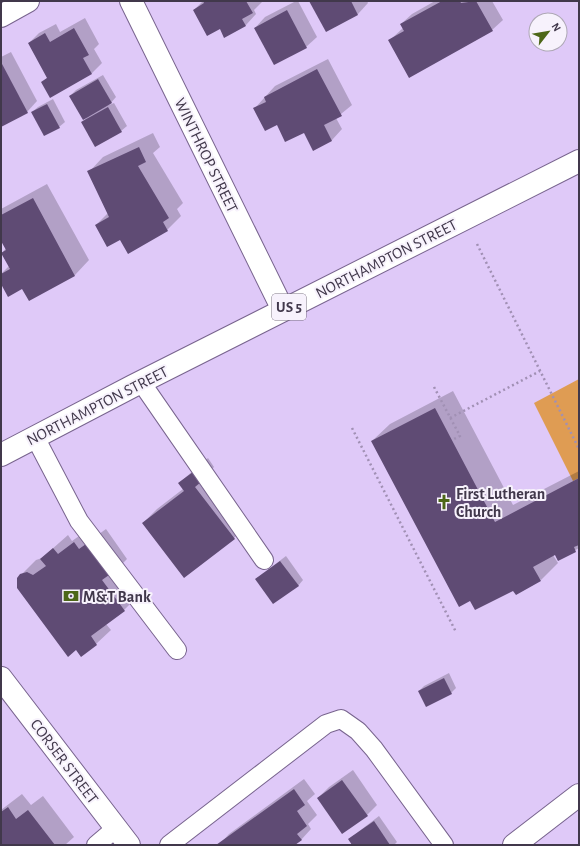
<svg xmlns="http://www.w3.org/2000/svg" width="580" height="846" font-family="'Alegreya Sans',sans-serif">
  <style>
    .green { fill: #df9c53 }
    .shadow { fill: #0003 }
    .building { fill: #5f4b74 }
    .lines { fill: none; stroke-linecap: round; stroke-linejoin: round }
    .lane-casing { stroke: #78648e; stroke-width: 20 }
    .street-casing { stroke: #78648e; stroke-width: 24 }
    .primary-casing { stroke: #78648e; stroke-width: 24 }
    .path { stroke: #a190b4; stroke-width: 2.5; stroke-dasharray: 2 3; stroke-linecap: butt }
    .lane { stroke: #fff; stroke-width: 18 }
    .street { stroke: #fff; stroke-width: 22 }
    .primary { stroke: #fff; stroke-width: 22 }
    .labels { text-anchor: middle; stroke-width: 4; stroke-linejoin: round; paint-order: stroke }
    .shield { fill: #f7f2fc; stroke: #787080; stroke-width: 1 }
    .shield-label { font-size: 15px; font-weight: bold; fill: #41384b }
    .street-label { font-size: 16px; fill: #41384b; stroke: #f7f2fc }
    .poi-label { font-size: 16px; font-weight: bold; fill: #41384b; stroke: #f7f2fc; text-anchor: start }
  </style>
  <rect width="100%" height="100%" fill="#dfc9f8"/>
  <!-- green -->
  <path class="green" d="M579,379V478L573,481L534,403Z"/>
  <!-- shadow -->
  <g class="shadow">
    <path d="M203,1H262V2L254,10L256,14L246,25L225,36L220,28L194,10Z"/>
    <path d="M296,1H298L317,37L306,47L255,28L265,17Z"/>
    <path d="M310,1H367L368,3L358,14L327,31Z"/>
    <path d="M435,1H492L503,20L492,30L390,40L403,28L401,24L412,14Z"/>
    <path d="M85,18L99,44L94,49L102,63L92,73L51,96L43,82L48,77L29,43L39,33L56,24L60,32Z"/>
    <path d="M11,52L37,101L27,112L1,125V57Z"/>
    <path d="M328,59L352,105L336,118L342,129L332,140L314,149L304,131L277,124L255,108L275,86Z"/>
    <path d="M103,75L116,97L109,105L114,103L127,126L121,131L82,122L88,116L70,96L76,90Z"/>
    <path d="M53,99L65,122L59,127L32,112L38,107Z"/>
    <path d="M153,133L160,147L153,153L183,203L177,209L181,216L167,230L121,238L96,225L108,213L89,172L103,157Z"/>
    <path d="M47,184L89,260L75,275L29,299L23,288L1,282V274L9,266L2,253L6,248L1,239V209Z"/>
    <path d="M453,391L513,505L579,471V548L558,560L555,554L553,555L558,563L541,580L372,441L390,424Z"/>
    <path d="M208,458L214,467L209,472L248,524L234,538L143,523L157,509L183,489L179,483Z"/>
    <path d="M89,529L95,537L106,529L127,559L122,564L138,596L124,610L106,624L111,630L96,644L81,655L18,578L36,560L42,558L68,535L72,541Z"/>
    <path d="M286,556L303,580L298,586L256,579Z"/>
    <path d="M449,673L456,688L451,693L419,691L424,686Z"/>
    <path d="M353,770L377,805L367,815L318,798L329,787Z"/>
    <path d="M304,779L315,794L307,801L317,815L308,824L311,829L301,840L293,845H219L229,834Z"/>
    <path d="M22,794L31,805L43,796L74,837L65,845H1V810Z"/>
    <path d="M379,816L397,842L394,845H353L349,839Z"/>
  </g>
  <!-- building -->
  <g class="building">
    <path d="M203,1H246L253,13L242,19L246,26L224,38L220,29L207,36L193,10L204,3Z"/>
    <path d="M309,1H351L358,15L326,32Z"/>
    <path d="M442,1H460L461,3L476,1L493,31L409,78L388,40L404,31L400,24Z"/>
    <path d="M287,10L307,48L274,65L254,28Z"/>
    <path d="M74,28L89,55L83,58L92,74L50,98L41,82L47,78L28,43L45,33L50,42Z"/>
    <path d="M1,62L28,113L1,127Z"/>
    <path d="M317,69L342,116L324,125L332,141L313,151L304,133L285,142L277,125L265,131L253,108L266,102L264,97Z"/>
    <path d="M98,79L112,103L83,120L69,96Z"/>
    <path d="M47,104L60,128L44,136L31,112Z"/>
    <path d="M108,107L122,132L95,147L81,122Z"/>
    <path d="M139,147L146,162L138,166L169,218L163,222L168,231L128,254L120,240L107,247L95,225L109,217L87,171Z"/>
    <path d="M33,198L75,276L29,301L22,289L8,297L1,284V274L10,269L1,253L6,250L1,241V215Z"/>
    <path d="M435,408L495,522L579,478V545L574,547L576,552L558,561L555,555L533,567L541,581L516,595L513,591L475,610L470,601L459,607L371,441Z"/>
    <path d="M193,472L201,482L195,487L235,539L184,578L142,523L184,491L178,483Z"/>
    <path d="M100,534L123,565L102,580L125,611L91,636L97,645L81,657L76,650L68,657L17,588V578L20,574L27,572L33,575L46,566L40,559L53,548L58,554L74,542L79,549Z"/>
    <path d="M280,561L299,586L273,604L255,579Z"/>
    <path d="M444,678L452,694L426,707L418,691Z"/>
    <path d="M342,780L368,816L342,834L317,798Z"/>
    <path d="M294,789L305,805L297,811L307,826L297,834L302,840L295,845H216Z"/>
    <path d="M8,807L16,819L28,810L55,845H1V812Z"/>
    <path d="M374,821L390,845H352L348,839Z"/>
  </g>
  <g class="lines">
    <defs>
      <g id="lane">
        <path d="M141,382L264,560"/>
        <path d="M35,437L79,521L177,650"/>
        <path d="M96,845L116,828"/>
        <path d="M169,845L326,724L341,719L358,731L374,749L444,845"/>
      </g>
      <g id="street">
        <path d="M131,1L283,310"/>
        <path d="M1,16L28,1"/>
        <path d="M1,678L129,845"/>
        <path d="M514,845L579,795"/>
      </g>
      <path id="primary" d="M1,455L133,386L579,161"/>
    </defs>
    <!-- lane casing -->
    <use href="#lane" class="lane-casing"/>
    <!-- street casing -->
    <use href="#street" class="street-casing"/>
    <!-- primary casing -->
    <use href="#primary" class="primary-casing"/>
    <!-- path -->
    <g class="path">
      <path d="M477,244L579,449"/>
      <path d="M434,387L460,436L452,440"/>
      <path d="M450,418L540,371"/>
      <path d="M352,428L456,632"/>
    </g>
    <!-- lane -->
    <use href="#lane" class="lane"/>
    <!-- street -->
    <use href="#street" class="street"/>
    <!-- primary -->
    <use href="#primary" class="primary"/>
  </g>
  <!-- icons -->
  <defs>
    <symbol id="church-bare" viewBox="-9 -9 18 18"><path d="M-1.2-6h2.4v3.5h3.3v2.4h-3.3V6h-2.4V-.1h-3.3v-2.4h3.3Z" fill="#4d6718" stroke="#f7f2fc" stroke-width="2.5" paint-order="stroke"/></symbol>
    <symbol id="bank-bare" viewBox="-9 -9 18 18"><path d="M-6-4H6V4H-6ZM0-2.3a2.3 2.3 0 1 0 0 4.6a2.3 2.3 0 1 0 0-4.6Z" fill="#4d6718" stroke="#f7f2fc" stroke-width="2.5" paint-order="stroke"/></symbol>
  </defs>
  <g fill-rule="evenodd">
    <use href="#church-bare" x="433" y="491" width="22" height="22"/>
    <use href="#bank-bare" x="60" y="585" width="22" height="22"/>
  </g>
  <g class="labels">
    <!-- shield labels -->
    <rect class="shield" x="272" y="294" width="34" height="26" rx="3"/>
    <g class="shield-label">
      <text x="289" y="312">US 5</text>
    </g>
    <!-- street labels -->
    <g class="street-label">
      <text transform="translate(207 155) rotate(64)" y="6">WINTHROP STREET</text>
      <text transform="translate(386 258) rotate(-27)" y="6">NORTHAMPTON STREET</text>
      <text transform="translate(97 405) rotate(-27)" y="6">NORTHAMPTON STREET</text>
      <text transform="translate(65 761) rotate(53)" y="6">CORSER STREET</text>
    </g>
    <!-- poi labels -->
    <g class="poi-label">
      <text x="456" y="499">First Lutheran<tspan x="456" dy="18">Church</tspan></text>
      <text x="83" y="602">M&amp;T Bank</text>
    </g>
  </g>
  <!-- border -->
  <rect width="580" height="846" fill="none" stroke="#41384b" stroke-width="4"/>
  <!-- north arrow -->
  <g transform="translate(548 32) rotate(59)"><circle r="19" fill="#f7f2fc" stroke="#aea8b5"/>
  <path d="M0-3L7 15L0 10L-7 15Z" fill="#4d6718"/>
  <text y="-6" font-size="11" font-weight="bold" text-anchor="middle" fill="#41384b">N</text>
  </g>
</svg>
